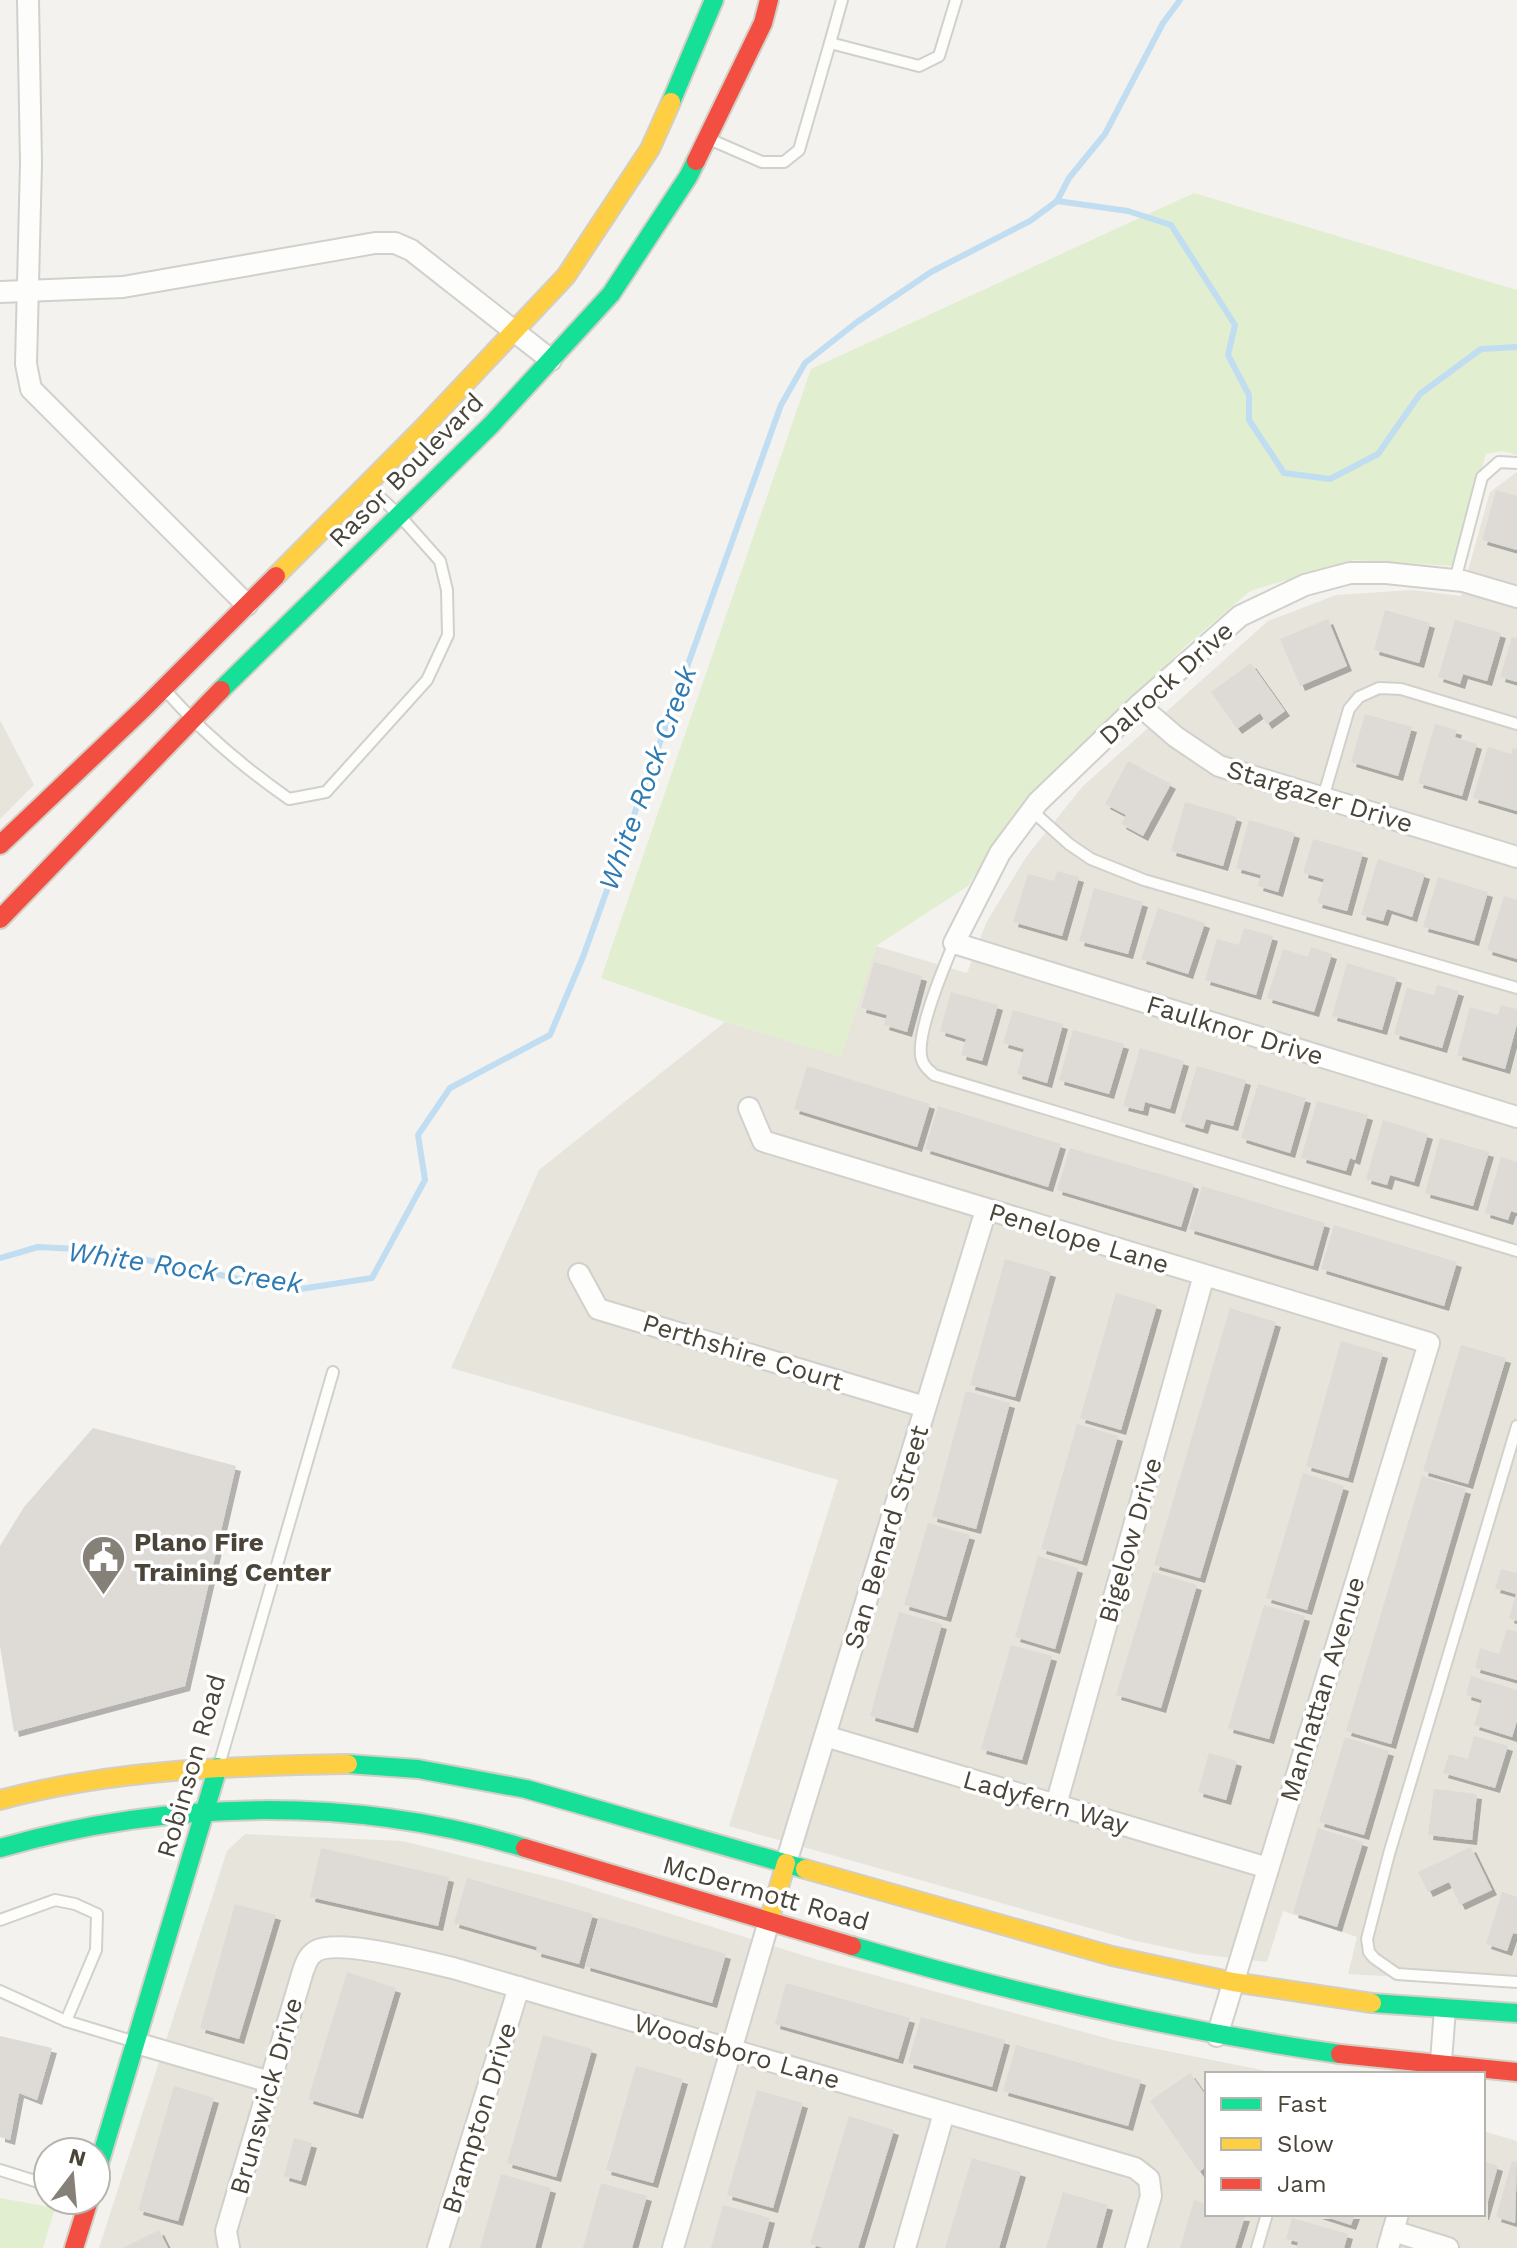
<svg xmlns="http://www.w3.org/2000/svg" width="1517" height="2248" font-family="'Work Sans',sans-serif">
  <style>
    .residential { fill: #e7e4dc }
    .green { fill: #e1eecf }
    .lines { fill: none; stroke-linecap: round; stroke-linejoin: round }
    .stream { stroke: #c0ddf1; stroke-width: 6 }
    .building { fill: #dedbd6; filter: url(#shadow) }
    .lane-casing { stroke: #d2d0cb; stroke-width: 14 }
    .street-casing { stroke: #d2d0cb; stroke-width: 24 }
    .fast-casing { stroke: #d3cfc5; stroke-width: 22 }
    .slow-casing { stroke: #d3cfc5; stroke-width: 22 }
    .jam-casing { stroke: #d3cfc5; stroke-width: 22 }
    .lane { stroke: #fdfdfc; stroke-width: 10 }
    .street { stroke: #fdfdfc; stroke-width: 20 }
    .fast { stroke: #16e098; stroke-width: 18 }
    .slow { stroke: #ffcf43; stroke-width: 18 }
    .jam { stroke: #f24e42; stroke-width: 18 }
    .labels { text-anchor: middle; stroke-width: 7; stroke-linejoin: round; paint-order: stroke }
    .street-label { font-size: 26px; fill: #4b4439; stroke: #fff }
    .poi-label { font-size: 26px; font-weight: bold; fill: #4b4439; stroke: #fff; text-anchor: start }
    .water-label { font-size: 28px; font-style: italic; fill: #2e7ab2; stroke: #fff }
  </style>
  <defs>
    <filter id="shadow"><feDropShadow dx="5" dy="5" stdDeviation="0" flood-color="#0004"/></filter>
  </defs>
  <rect width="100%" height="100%" fill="#f4f2ee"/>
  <!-- residential -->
  <g class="residential">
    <path d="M1517,472V1984L1348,1974L1357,1937L1283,1911L1267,1962L1197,1954L1132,1940L729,1826L838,1480L451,1368L539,1170L725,1022L841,1056L876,946L967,973L986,923L1026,857L1083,786L1268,621L1336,595L1412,590L1461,596L1490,492Z"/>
    <path d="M0,720L34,785L0,819Z"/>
    <path d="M245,1834L402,1841L565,1881L815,1959L1117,2041L1282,2074H1207V2214H1483V2131L1517,2141V2248H99L227,1851Z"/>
  </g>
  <!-- green -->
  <g class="green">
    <path d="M1194,193L1517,290V455L1502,451L1486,454L1453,566L1355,560L1250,591L1187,645L1013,815L968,886L876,946L841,1057L725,1022L601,978L811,369Z"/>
    <path d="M0,2198L55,2208L43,2248H0Z"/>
  </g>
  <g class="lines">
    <!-- stream -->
    <g class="stream">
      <path d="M1057,201L1128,211L1171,225L1235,325L1228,355L1249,395V420L1284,473L1330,479L1378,454L1420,394L1481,349L1517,347"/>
      <path d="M0,1258L38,1247L97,1250L294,1290L372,1278L425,1180L418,1135L450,1088L550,1035L583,957L781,405L805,363L857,322L931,272L1030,221L1057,201L1069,178L1105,134L1163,23L1180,0"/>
    </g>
  </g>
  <!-- building -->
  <g class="building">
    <path d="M1496,490L1517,496V550L1482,540Z"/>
    <path d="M1385,610L1430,623L1419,663L1374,650Z"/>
    <path d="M1328,619L1347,666L1300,686L1280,639Z"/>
    <path d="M1455,620L1501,633L1487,681L1463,674L1460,684L1438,677Z"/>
    <path d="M1512,637L1517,638V682L1500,677Z"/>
    <path d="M1251,663L1285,711L1267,724L1260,713L1237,729L1211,692Z"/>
    <path d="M1365,714L1412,727L1398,776L1351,762Z"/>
    <path d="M1435,724L1457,730L1455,737L1477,744L1462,796L1418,783Z"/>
    <path d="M1488,747L1511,754L1513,748L1517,749V811L1473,798Z"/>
    <path d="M1128,761L1171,784L1143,836L1121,824L1126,815L1105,804Z"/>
    <path d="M1185,802L1237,817L1223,866L1171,851Z"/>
    <path d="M1249,820L1295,833L1278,892L1258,886L1261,875L1236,868Z"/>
    <path d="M1313,839L1363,853L1347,911L1317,903L1324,879L1303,873Z"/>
    <path d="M1378,859L1425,874L1412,917L1387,909L1383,921L1361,915Z"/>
    <path d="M1057,871L1079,877L1062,936L1013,922L1028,874L1054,881Z"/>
    <path d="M1438,877L1488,892L1474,941L1423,927Z"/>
    <path d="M1094,888L1143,902L1128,954L1079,941Z"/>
    <path d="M1504,896L1517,900V959L1487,950Z"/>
    <path d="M1158,908L1205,923L1188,974L1141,959Z"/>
    <path d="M1244,928L1273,936L1256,995L1205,980L1217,939L1239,945Z"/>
    <path d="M1311,947L1332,954L1314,1012L1267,998L1283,949L1308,957Z"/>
    <path d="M874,962L922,976L907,1032L884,1025L887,1015L861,1008Z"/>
    <path d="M1347,963L1397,978L1382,1030L1332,1016Z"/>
    <path d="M1437,985L1459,991L1442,1048L1394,1034L1407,988L1434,995Z"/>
    <path d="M951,992L998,1005L982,1061L961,1055L966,1039L940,1031Z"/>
    <path d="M1501,1005L1517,1009V1024L1505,1069L1457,1055L1470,1007L1498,1015Z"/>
    <path d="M1013,1010L1063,1024L1047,1083L1017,1074L1024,1049L1003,1043Z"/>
    <path d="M1073,1030L1124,1044L1109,1094L1059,1080Z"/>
    <path d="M1140,1048L1184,1061L1170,1109L1145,1102L1143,1111L1123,1106Z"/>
    <path d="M807,1066L930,1104L917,1147L794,1109Z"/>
    <path d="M1197,1066L1246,1080L1233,1126L1206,1119L1203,1129L1180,1122Z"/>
    <path d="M1258,1084L1306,1098L1290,1153L1241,1138Z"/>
    <path d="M1317,1101L1368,1115L1355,1160L1350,1158L1346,1171L1301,1158Z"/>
    <path d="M938,1106L1061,1144L1048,1187L925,1149Z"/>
    <path d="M1383,1120L1428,1134L1414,1182L1390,1175L1387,1185L1366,1179Z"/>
    <path d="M1440,1138L1489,1152L1473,1206L1425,1193Z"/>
    <path d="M1070,1148L1194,1184L1181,1227L1057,1190Z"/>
    <path d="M1501,1157L1517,1162V1213L1511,1211L1508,1220L1485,1213Z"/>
    <path d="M1202,1186L1325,1223L1313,1266L1189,1229Z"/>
    <path d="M1334,1225L1457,1262L1444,1306L1321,1269Z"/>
    <path d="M1005,1259L1051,1272L1015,1397L970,1385Z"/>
    <path d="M1116,1293L1157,1305L1121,1430L1080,1418Z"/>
    <path d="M1230,1308L1276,1322L1200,1578L1154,1565Z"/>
    <path d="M1341,1341L1383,1353L1348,1478L1306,1466Z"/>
    <path d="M1461,1345L1506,1358L1468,1484L1423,1471Z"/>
    <path d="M966,1391L1010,1403L976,1529L932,1517Z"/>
    <path d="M1077,1424L1118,1436L1082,1561L1041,1549Z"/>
    <path d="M93,1428L236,1466L185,1686L14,1732L0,1646V1546L24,1507Z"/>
    <path d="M1303,1473L1344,1486L1307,1610L1266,1598Z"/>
    <path d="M1422,1476L1466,1489L1391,1744L1346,1731Z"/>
    <path d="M928,1523L970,1535L946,1617L904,1605Z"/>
    <path d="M1038,1556L1078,1568L1055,1649L1015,1637Z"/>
    <path d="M1501,1569L1517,1573V1621L1509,1618L1516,1594L1495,1588Z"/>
    <path d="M1153,1572L1197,1585L1161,1708L1116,1695Z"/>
    <path d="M1264,1605L1305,1616L1269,1739L1228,1728Z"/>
    <path d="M899,1612L942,1624L913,1728L870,1716Z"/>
    <path d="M1507,1629L1517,1632V1680L1475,1668L1480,1648L1499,1654Z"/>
    <path d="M1011,1645L1052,1656L1022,1760L981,1749Z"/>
    <path d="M1471,1676L1517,1690V1721L1512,1737L1474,1725L1482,1700L1466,1695Z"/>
    <path d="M1474,1736L1508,1746L1495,1788L1443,1773L1449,1754L1468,1759Z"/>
    <path d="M1345,1737L1389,1751L1364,1835L1319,1822Z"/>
    <path d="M1209,1753L1237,1761L1226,1800L1198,1792Z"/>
    <path d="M1434,1789L1477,1794L1472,1840L1428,1835Z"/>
    <path d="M1318,1828L1363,1842L1337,1927L1293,1913Z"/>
    <path d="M1471,1847L1492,1890L1460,1905L1449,1882L1428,1892L1418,1872Z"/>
    <path d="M321,1848L449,1877L438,1926L310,1897Z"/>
    <path d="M467,1878L593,1914L579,1964L536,1952L537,1947L454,1923Z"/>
    <path d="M1502,1892L1517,1897V1934L1513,1933L1507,1951L1486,1944Z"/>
    <path d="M235,1904L276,1915L239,2039L200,2028Z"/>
    <path d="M599,1917L726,1954L712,2003L585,1966Z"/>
    <path d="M347,1972L396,1988L358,2114L308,2099Z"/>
    <path d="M786,1983L910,2018L898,2059L775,2024Z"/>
    <path d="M921,2017L1005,2040L992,2087L908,2063Z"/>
    <path d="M543,2035L592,2049L556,2177L507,2163Z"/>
    <path d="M0,2036L52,2048L37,2100L19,2093L10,2140L0,2137Z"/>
    <path d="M1016,2045L1141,2080L1128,2126L1003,2091Z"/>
    <path d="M636,2066L683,2079L653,2183L606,2170Z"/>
    <path d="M1190,2073L1207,2097V2166L1199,2172L1150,2101Z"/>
    <path d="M174,2086L214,2098L178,2221L138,2210Z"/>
    <path d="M757,2090L803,2103L773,2208L727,2195Z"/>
    <path d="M849,2116L894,2130L858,2248H823L810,2244Z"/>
    <path d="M294,2138L312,2143L301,2181L284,2176Z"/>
    <path d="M972,2158L1021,2172L999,2248H945Z"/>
    <path d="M1483,2161L1498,2166L1484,2215H1483Z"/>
    <path d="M1512,2161L1517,2162L1515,2223L1496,2217Z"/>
    <path d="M501,2174L551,2188L535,2248H480Z"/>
    <path d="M601,2183L647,2196L632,2248H583Z"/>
    <path d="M1063,2192L1108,2205L1096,2248H1046Z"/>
    <path d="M1194,2200L1207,2204V2214L1245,2216L1235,2248H1180Z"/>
    <path d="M723,2205L770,2218L762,2248H711Z"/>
    <path d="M1317,2214H1355L1351,2225Z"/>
    <path d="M1292,2218L1348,2234L1344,2248H1297L1298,2242L1286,2239Z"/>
    <path d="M159,2230L168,2248H123Z"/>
  </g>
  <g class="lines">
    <defs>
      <g id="lane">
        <path d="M842,0L830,43L919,66L939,56L956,0"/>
        <path d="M709,139L762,162H784L799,150L830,43"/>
        <path d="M1455,580L1482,477L1499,462L1517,463"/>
        <path d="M165,690C202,732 243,767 289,799L326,792L427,680L448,635L447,590L440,561L399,515L367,485"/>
        <path d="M1323,798L1349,709L1359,697L1379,688L1401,689L1517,724"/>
        <path d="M1031,810L1069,844L1091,859L1144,880L1517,988"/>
        <path d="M954,943C944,967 914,1037 922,1060C924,1067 929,1070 934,1075L1517,1251"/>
        <path d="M1517,1426L1389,1854L1367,1939L1369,1952L1374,1958L1397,1974L1517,1982"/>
        <path d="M219,1765L333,1372"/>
        <path d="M0,1920L55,1900L75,1904L97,1914L96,1950L66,2021L132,2041"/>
        <path d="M0,1991L66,2021"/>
        <path d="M0,2170L48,2185"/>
        <path d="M1257,2248L1267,2214"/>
      </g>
      <g id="street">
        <path d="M28,0L31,163L26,364L31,389L247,605"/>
        <path d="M0,292L123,287L375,243H395L411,250L551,360"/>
        <path d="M1517,597L1463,581L1386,573H1350L1305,585L1240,616L1139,705L1038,802L1000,853L954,943L1517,1117"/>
        <path d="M1139,705L1176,737L1219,766L1517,857"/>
        <path d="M749,1108L763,1141L1429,1343L1217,2036"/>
        <path d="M579,1274L598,1309L925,1407"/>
        <path d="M825,1736L1268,1868"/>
        <path d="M1056,1805L1204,1275"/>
        <path d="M786,1863L986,1210"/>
        <path d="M136,2043L270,2082"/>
        <path d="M1440,2074L1445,2009"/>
        <path d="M1393,2231L1448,2248"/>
        <path d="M229,2248L226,2231L303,1971C306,1963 308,1956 316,1951C339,1938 426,1962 453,1968L1135,2168L1149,2179L1151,2196L1136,2248"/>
        <path d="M438,2248L519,1987"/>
        <path d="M673,2248L769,1921"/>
        <path d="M905,2248L944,2113"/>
        <path d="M1388,2248L1398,2214"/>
      </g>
      <g id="fast">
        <path d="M671,102L714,0"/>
        <path d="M221,690L491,425L611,294L688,177L696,161"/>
        <path d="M348,1764L418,1769L526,1789L805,1869"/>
        <path d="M0,1848C170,1799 355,1796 525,1848"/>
        <path d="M852,1946C1012,1993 1175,2030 1340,2054"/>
        <path d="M1372,2003L1517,2013"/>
        <path d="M96,2174L218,1767"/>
      </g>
      <g id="slow">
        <path d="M276,576L423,428L566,276L650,149L671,102"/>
        <path d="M0,1800C114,1769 231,1766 348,1764"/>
        <path d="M805,1869L1112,1956L1233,1982L1372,2003"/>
        <path d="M769,1921L786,1863"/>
      </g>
      <g id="jam">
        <path d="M696,161L763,23L769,0"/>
        <path d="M0,845L144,708L276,576"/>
        <path d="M0,919L221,690"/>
        <path d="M525,1848L852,1946"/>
        <path d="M1340,2054L1517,2072"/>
        <path d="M74,2248L89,2200"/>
      </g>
    </defs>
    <!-- lane casing -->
    <use href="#lane" class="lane-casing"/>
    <!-- street casing -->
    <use href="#street" class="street-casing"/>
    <!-- fast casing -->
    <use href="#fast" class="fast-casing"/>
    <!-- slow casing -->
    <use href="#slow" class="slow-casing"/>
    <!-- jam casing -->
    <use href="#jam" class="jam-casing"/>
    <!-- lane -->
    <use href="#lane" class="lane"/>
    <!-- street -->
    <use href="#street" class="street"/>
    <!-- fast -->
    <use href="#fast" class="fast"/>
    <!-- slow -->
    <use href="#slow" class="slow"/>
    <!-- jam -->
    <use href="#jam" class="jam"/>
  </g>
  <!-- icons -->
  <defs>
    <symbol id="civic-pin" viewBox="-11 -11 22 30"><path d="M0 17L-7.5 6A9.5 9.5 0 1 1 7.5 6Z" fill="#868178" stroke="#fff"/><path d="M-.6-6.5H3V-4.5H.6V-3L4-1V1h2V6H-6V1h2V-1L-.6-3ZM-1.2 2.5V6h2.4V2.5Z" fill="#fff"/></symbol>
  </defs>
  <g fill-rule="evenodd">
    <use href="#civic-pin" x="78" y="1532" width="51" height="69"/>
  </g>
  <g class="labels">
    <!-- street labels -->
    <g class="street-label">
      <text transform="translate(406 470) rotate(-45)" y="9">Rasor Boulevard</text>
      <text transform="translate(1166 683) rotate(-42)" y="9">Dalrock Drive</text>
      <text transform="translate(1320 796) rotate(17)" y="9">Stargazer Drive</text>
      <text transform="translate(1235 1030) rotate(17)" y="9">Faulknor Drive</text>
      <text transform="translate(1079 1238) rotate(17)" y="9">Penelope Lane</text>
      <text transform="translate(743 1352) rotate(17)" y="9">Perthshire Court</text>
      <text transform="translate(886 1537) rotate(-73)" y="9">San Benard Street</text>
      <text transform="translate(1130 1540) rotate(-74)" y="9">Bigelow Drive</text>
      <text transform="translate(1322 1689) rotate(-73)" y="9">Manhattan Avenue</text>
      <text transform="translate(191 1766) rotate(-74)" y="9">Robinson Road</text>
      <text transform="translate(1046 1802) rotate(16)" y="9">Ladyfern Way</text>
      <text transform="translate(766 1893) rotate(16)" y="9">McDermott Road</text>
      <text transform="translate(737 2051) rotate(16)" y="9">Woodsboro Lane</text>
      <text transform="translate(266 2096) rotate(-74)" y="9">Brunswick Drive</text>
      <text transform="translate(479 2118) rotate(-73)" y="9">Brampton Drive</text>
    </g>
    <!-- poi labels -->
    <g class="poi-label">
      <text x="134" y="1551">Plano Fire<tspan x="134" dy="30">Training Center</tspan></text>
    </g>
    <!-- water labels -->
    <g class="water-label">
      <text transform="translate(647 778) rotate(-70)" y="10">White Rock Creek</text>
      <text transform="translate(185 1267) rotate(8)" y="10">White Rock Creek</text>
    </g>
  </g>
  <!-- legend -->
  <rect x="1205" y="2072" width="280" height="144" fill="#ffffff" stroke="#b7b4b0" stroke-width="2"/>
  <rect x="1221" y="2098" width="40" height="12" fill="#16e098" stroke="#b7b4b0" stroke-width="2"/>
  <text x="1277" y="2112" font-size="24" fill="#4b4439">Fast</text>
  <rect x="1221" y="2138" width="40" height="12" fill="#ffcf43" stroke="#b7b4b0" stroke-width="2"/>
  <text x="1277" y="2152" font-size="24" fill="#4b4439">Slow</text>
  <rect x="1221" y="2178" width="40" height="12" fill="#f24e42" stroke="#b7b4b0" stroke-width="2"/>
  <text x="1277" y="2192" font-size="24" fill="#4b4439">Jam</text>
  <!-- north arrow -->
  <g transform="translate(72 2176) rotate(16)"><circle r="38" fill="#ffffff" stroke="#b7b4b0" stroke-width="2"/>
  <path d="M0-6L14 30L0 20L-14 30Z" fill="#868178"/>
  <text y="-12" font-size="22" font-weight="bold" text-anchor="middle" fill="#4b4439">N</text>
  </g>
</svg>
